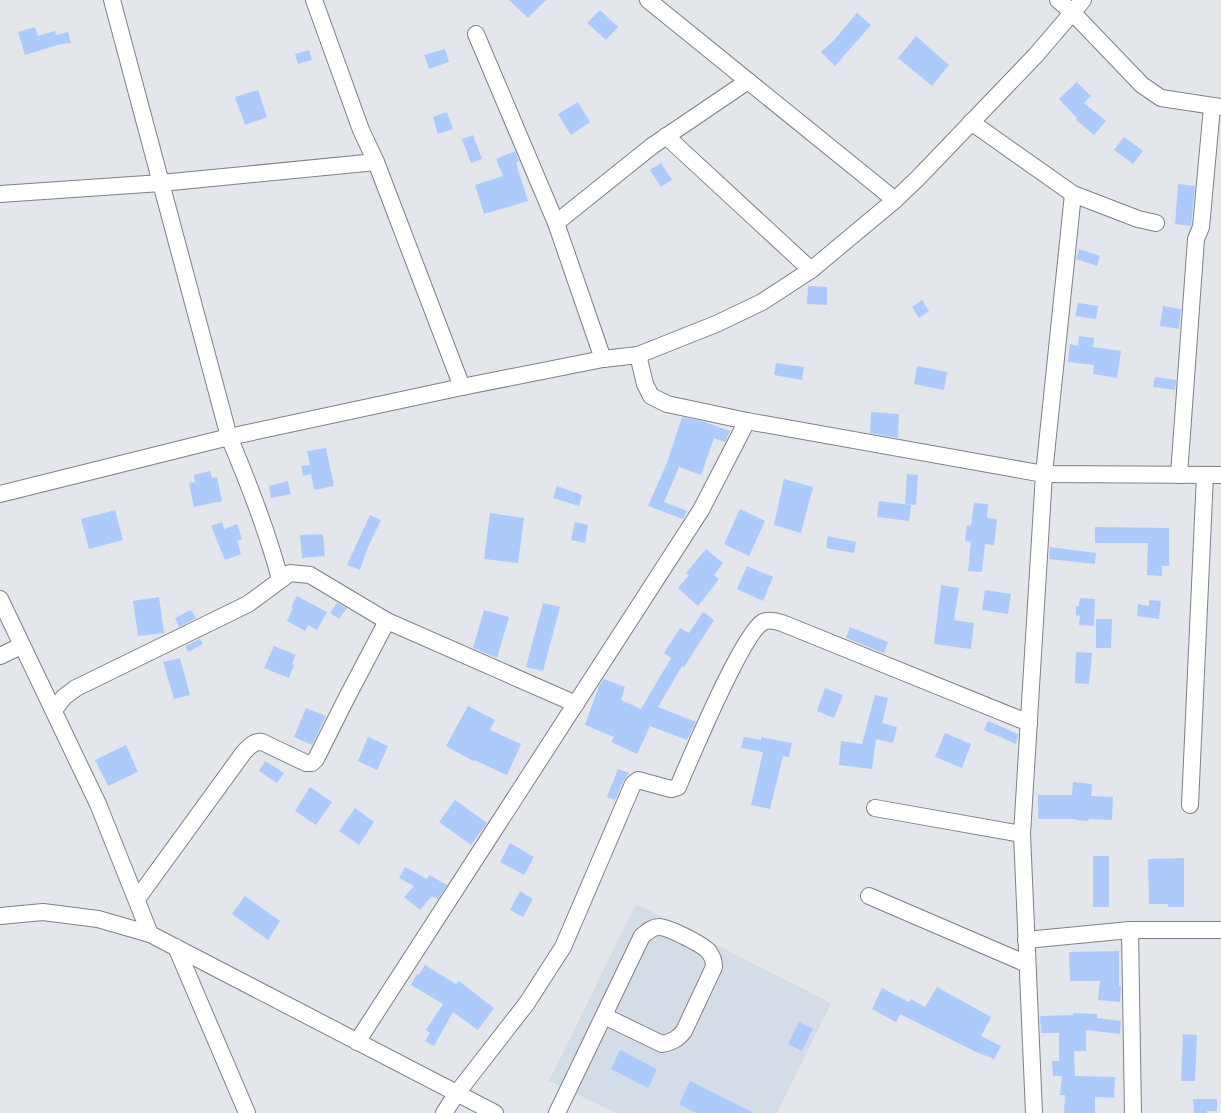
<svg xmlns="http://www.w3.org/2000/svg" width="1221" height="1113" font-family="'Titillium Web',sans-serif">
  <style>
    .built { fill: #d4dce7 }
    .building { fill: #accbfc }
    .lines { fill: none; stroke-linecap: round; stroke-linejoin: round }
    .minor-casing { stroke: #7d8085; stroke-width: 18 }
    .minor { stroke: #fff; stroke-width: 16 }
  </style>
  <rect width="100%" height="100%" fill="#e3e6eb"/>
  <!-- built -->
  <path class="built" d="M636,904L831,1003L777,1113H616L549,1081Z"/>
  <!-- building -->
  <g class="building">
    <path d="M509,0H546L528,18Z"/>
    <path d="M600,10L618,27L606,40L587,23Z"/>
    <path d="M857,13L871,25L835,66L821,52L835,39Z"/>
    <path d="M35,27L38,36L55,31L56,35L68,32L71,43L61,44L25,55L18,32Z"/>
    <path d="M916,36L949,65L932,86L898,58Z"/>
    <path d="M445,49L449,62L429,69L424,55Z"/>
    <path d="M309,50L312,60L298,64L295,54Z"/>
    <path d="M1077,82L1091,96L1084,103L1106,121L1094,135L1076,120L1077,118L1059,99Z"/>
    <path d="M258,90L267,117L245,125L235,97Z"/>
    <path d="M578,102L590,122L571,135L558,114Z"/>
    <path d="M447,112L453,129L438,134L433,117Z"/>
    <path d="M473,135L482,159L471,163L462,139Z"/>
    <path d="M1124,137L1143,151L1133,164L1114,150Z"/>
    <path d="M515,151L519,161L516,163L528,201L484,214L475,185L503,176L496,159Z"/>
    <path d="M661,163L672,180L661,187L650,170Z"/>
    <path d="M1178,184L1195,186L1191,226L1175,224Z"/>
    <path d="M1079,249L1100,256L1097,266L1076,259Z"/>
    <path d="M808,286L827,287V305L807,304Z"/>
    <path d="M922,300L929,311L919,318L912,307Z"/>
    <path d="M1078,303L1098,306L1096,319L1075,316Z"/>
    <path d="M1163,306L1181,309L1179,329L1160,326Z"/>
    <path d="M1079,336L1094,338L1093,347L1121,351L1117,378L1093,374L1094,365L1068,362L1070,344L1078,346Z"/>
    <path d="M776,363L804,367L802,380L774,375Z"/>
    <path d="M917,366L947,372L944,390L914,384Z"/>
    <path d="M1155,377L1176,380L1175,390L1153,387Z"/>
    <path d="M871,412L899,414L898,438L870,433Z"/>
    <path d="M682,417L705,422L730,431L725,442L714,438L701,475L679,467L664,502L687,511L683,519L648,506L667,463Z"/>
    <path d="M326,448L334,486L314,490L311,474L303,476L301,466L310,465L307,451Z"/>
    <path d="M210,471L212,478L217,477L222,501L194,507L189,483L195,482L194,475Z"/>
    <path d="M907,474L918,475L916,505L905,504Z"/>
    <path d="M784,479L813,487L801,533L774,525Z"/>
    <path d="M288,481L291,494L271,498L269,486Z"/>
    <path d="M557,486L582,495L579,506L553,498Z"/>
    <path d="M879,501L911,505L909,521L877,517Z"/>
    <path d="M974,503L988,504L987,518L997,519L994,545L985,544L982,572L968,571L971,542L965,541L967,525L971,526Z"/>
    <path d="M740,509L765,521L749,556L724,544Z"/>
    <path d="M115,510L123,540L89,549L81,519Z"/>
    <path d="M490,513L524,518L518,563L484,559Z"/>
    <path d="M370,515L381,520L368,547L360,570L347,565Z"/>
    <path d="M222,522L224,529L237,524L242,539L237,541L241,554L225,560L211,526Z"/>
    <path d="M575,522L588,525L585,543L571,540Z"/>
    <path d="M1095,527L1169,528V566H1162V576L1147,575L1148,543H1095Z"/>
    <path d="M323,534L325,556L302,558L300,535Z"/>
    <path d="M828,536L856,542L854,553L826,548Z"/>
    <path d="M1050,547L1096,553L1095,564L1049,559Z"/>
    <path d="M706,549L723,563L714,575L719,579L698,606L678,588L689,575L686,573Z"/>
    <path d="M747,566L773,577L763,601L737,589Z"/>
    <path d="M941,585L959,588L954,620L974,623L971,649L934,644Z"/>
    <path d="M985,590L1011,594L1008,614L982,610Z"/>
    <path d="M297,596L327,612L317,630L308,625L305,631L287,621L293,608L291,607Z"/>
    <path d="M159,597L164,633L138,636L133,601Z"/>
    <path d="M1080,598L1095,599L1094,626L1079,625L1080,616L1076,615V606H1079Z"/>
    <path d="M1149,600L1161,601L1159,619L1137,616L1138,604L1149,606Z"/>
    <path d="M337,603L347,608L339,619L330,613Z"/>
    <path d="M543,603L560,607L543,671L526,667Z"/>
    <path d="M191,610L196,618L179,627L175,618Z"/>
    <path d="M484,610L509,617L497,658L473,648Z"/>
    <path d="M703,612L714,620L684,667L682,666L658,707L696,722L687,740L650,726L637,754L611,742L614,737L585,725L599,686L604,679L625,687L621,700L641,709L671,658L664,653L680,628L689,633Z"/>
    <path d="M1096,619H1112L1111,648H1096Z"/>
    <path d="M850,627L888,642L884,653L846,638Z"/>
    <path d="M200,639L203,644L188,652L185,646Z"/>
    <path d="M274,646L296,655L292,664L294,665L289,678L264,668Z"/>
    <path d="M1076,652L1092,653L1089,684L1075,683Z"/>
    <path d="M180,658L190,695L174,699L163,662Z"/>
    <path d="M825,688L843,695L834,718L817,711Z"/>
    <path d="M875,695L888,698L882,723L897,727L893,743L876,739L872,769L839,765L841,741L862,744Z"/>
    <path d="M468,706L495,720L490,730L521,744L507,775L474,760L473,761L446,746Z"/>
    <path d="M306,708L326,716L312,745L294,737Z"/>
    <path d="M988,721L1018,734L1016,744L984,730Z"/>
    <path d="M945,733L971,744L962,768L935,757Z"/>
    <path d="M368,737L388,746L377,770L358,761Z"/>
    <path d="M744,737L761,740V737L792,743L789,757L783,756L770,809L751,805L763,752L741,748Z"/>
    <path d="M126,745L138,772L108,786L95,760Z"/>
    <path d="M265,761L284,773L277,783L259,771Z"/>
    <path d="M618,769L629,773L624,780L615,800L607,797Z"/>
    <path d="M1073,782L1092,784L1091,796L1113,797L1112,820L1089,819L1088,821L1076,820V819H1038V795H1072Z"/>
    <path d="M310,787L332,802L316,825L295,811Z"/>
    <path d="M455,800L487,823L471,845L439,822Z"/>
    <path d="M355,808L374,822L359,845L339,831Z"/>
    <path d="M510,843L534,857L524,875L500,862Z"/>
    <rect x="1093" y="856" width="16" height="51"/>
    <path d="M1184,858V907H1168V904H1149L1148,859Z"/>
    <path d="M405,867L427,879L429,875L447,885L438,899L432,896L420,910L404,897L414,886L399,878Z"/>
    <path d="M520,891L533,899L523,917L510,910Z"/>
    <path d="M245,896L280,921L268,940L232,914Z"/>
    <path d="M1119,951V986H1121L1120,1002L1098,1000L1100,981H1070L1069,952Z"/>
    <path d="M425,965L456,984L459,981L494,1008L478,1030L453,1012L434,1046L425,1041L430,1033L426,1030L443,1004L411,985L417,974L419,975Z"/>
    <path d="M937,987L991,1017L981,1036L1001,1046L994,1059L974,1051L900,1014L896,1022L872,1009L882,988L909,1002L911,999L925,1007Z"/>
    <path d="M1073,1013L1097,1014V1018L1121,1021L1120,1034L1086,1030V1051H1074L1075,1076L1115,1077L1114,1098L1095,1097V1113H1064L1065,1095H1060L1062,1076H1053L1052,1061H1059V1033H1041L1040,1016L1073,1015Z"/>
    <path d="M799,1022L813,1029L802,1051L788,1044Z"/>
    <path d="M1183,1034L1197,1035L1195,1081H1181Z"/>
    <path d="M620,1050L657,1069L648,1088L611,1069Z"/>
    <path d="M690,1081L754,1113H696L679,1104Z"/>
    <path d="M1193,1099H1217V1111H1207V1113H1194Z"/>
  </g>
  <g class="lines">
    <defs>
      <g id="minor">
        <path d="M112,0L229,437C249,484 267,530 280,579"/>
        <path d="M314,0L361,130L376,162L462,387"/>
        <path d="M648,0L895,200"/>
        <path d="M1058,0L1072,12L1142,85L1161,98L1221,107"/>
        <path d="M476,34L556,223L603,359"/>
        <path d="M971,122L1073,194L1138,219L1156,223"/>
        <path d="M666,136L811,270"/>
        <path d="M0,194L161,183L376,162"/>
        <path d="M556,223L652,146L748,81"/>
        <path d="M638,355L645,384L651,396L667,404L747,421L1044,474L1221,475"/>
        <path d="M1179,475L1196,239L1201,227L1212,107"/>
        <path d="M0,494L229,437L462,387L603,359L638,355L716,324L762,302L811,270L895,200L918,178L1036,55L1083,0"/>
        <path d="M0,599L98,804L150,934"/>
        <path d="M0,656L21,646"/>
        <path d="M54,710L64,697L76,688L248,604L290,573L310,575L387,621L576,704"/>
        <path d="M1190,805L1205,475"/>
        <path d="M875,808L1022,834"/>
        <path d="M869,896L1027,964"/>
        <path d="M137,899L244,752C250,746 254,741 262,742L306,763H312L316,759L345,701L387,621"/>
        <path d="M0,916L43,912L98,919L150,934L495,1113"/>
        <path d="M1130,930L1133,1113"/>
        <path d="M1026,940L1130,930H1221"/>
        <path d="M176,947L247,1113"/>
        <path d="M357,1042L701,510L747,421"/>
        <path d="M444,1113L457,1093L527,1003L563,947L633,784L638,780L671,789L678,787C690,759 743,633 763,622C769,619 776,621 782,623L1029,723"/>
        <path d="M557,1113L642,936C647,932 652,927 659,927C668,927 704,945 709,952C713,957 714,961 714,967L684,1031C678,1039 672,1042 662,1044L604,1016"/>
        <path d="M1034,1113L1022,834L1044,474L1073,194"/>
      </g>
    </defs>
    <!-- minor casing -->
    <use href="#minor" class="minor-casing"/>
    <!-- minor -->
    <use href="#minor" class="minor"/>
  </g>
</svg>
